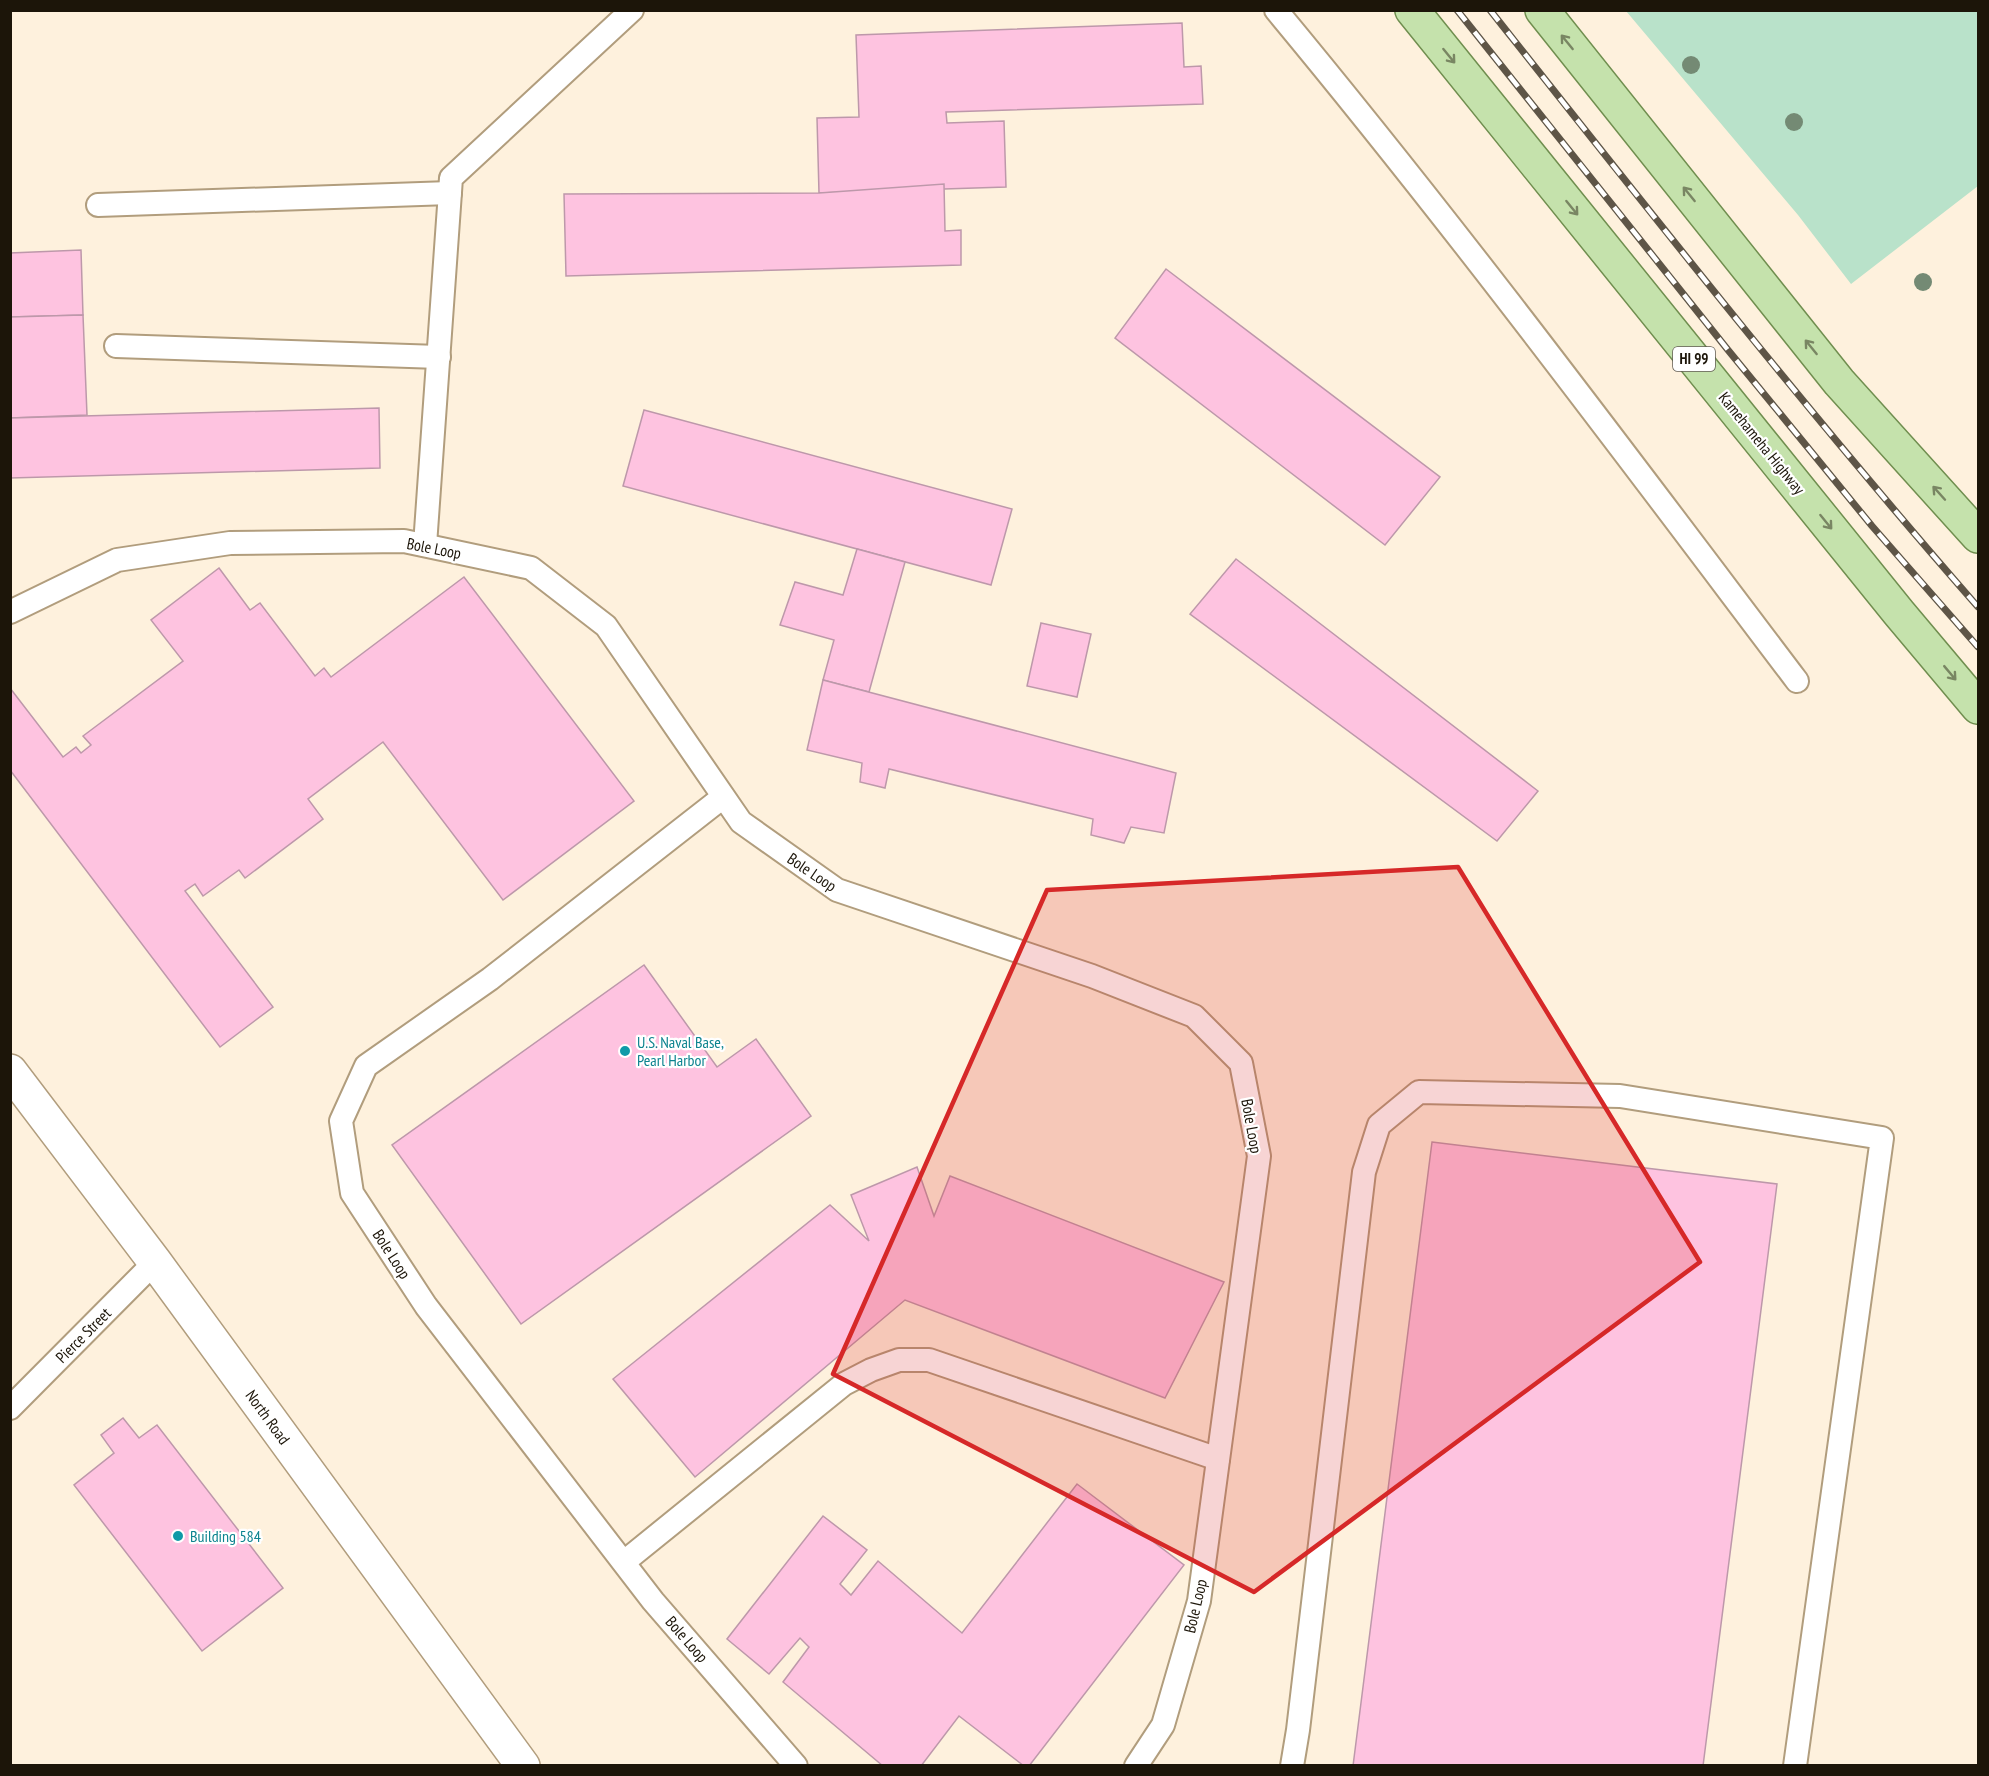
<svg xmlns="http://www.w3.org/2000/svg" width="1989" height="1776" font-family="'PT Sans Narrow',sans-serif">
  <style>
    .green { fill: #b9e2ca }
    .building { fill: #fec3e0; stroke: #bd98aa; stroke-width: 1.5 }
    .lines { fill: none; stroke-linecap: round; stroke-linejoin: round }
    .lane-casing { stroke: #b19d7d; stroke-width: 26 }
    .secondary-casing { stroke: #b19d7d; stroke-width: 36 }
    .primary-casing { stroke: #708e4f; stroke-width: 36 }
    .lane { stroke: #fff; stroke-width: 22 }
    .secondary { stroke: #fff; stroke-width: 33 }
    .primary { stroke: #c5e2ac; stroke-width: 33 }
    .rail-casing { stroke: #5e5547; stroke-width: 7 }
    .rail { stroke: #fff; stroke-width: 4.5; stroke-dasharray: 14; stroke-linecap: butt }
    .tree { fill: #748a74 }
    .oneway { stroke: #798663 }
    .marked { fill: #d62828; fill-opacity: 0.2; stroke: #d62828; stroke-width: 4.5; stroke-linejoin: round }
    .culture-dot { fill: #0f9aa8; stroke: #fff; stroke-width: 2 }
    .labels { text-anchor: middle; stroke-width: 4.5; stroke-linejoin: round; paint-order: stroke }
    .shield { fill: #fff; stroke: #605b53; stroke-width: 1.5 }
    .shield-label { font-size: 15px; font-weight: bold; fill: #1c1509 }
    .street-label { font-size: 16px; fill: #1c1509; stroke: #fff }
    .culture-label { font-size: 16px; fill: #0d838f; stroke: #fff; text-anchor: start }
  </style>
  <rect width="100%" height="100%" fill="#fef1dd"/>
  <!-- green -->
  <path class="green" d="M1626,11H1978V186L1851,284L1798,215Z"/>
  <!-- building -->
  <g class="building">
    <path d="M1182,23L1184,67L1201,66L1203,104L946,112L947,123L1004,121L1006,187L819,193L817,118L859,117L856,35Z"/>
    <path d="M944,184L945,231L961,230V265L566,276L564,194L819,193Z"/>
    <path d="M81,250L83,315L10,317V253Z"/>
    <path d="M1166,269L1440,477L1385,545L1115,338Z"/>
    <path d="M83,315L87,415L10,418V317Z"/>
    <path d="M379,408L380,468L10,478V418Z"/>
    <path d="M644,410L1012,509L991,585L623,486Z"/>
    <path d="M857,549L905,562L869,692L823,680L834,640L780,625L795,582L843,595Z"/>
    <path d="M1236,559L1538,791L1497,841L1190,614Z"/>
    <path d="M219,568L250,610L260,603L315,676L324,668L331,677L464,577L634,801L503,900L383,742L308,799L323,819L245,878L239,870L203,896L195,884L185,891L273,1007L220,1047L10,770V688L63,757L76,747L81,753L91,745L83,736L183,661L151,620Z"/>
    <path d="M1041,623L1091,634L1077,697L1027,686Z"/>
    <path d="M823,680L1176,773L1164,833L1131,827L1124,843L1091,835L1093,819L889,769L885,788L860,782L862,763L807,750Z"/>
    <path d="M644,965L717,1067L756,1039L811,1116L521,1324L392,1145Z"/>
    <path d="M1432,1142L1777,1184L1703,1766H1353Z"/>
    <path d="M917,1167L934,1216L950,1176L1224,1282L1165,1398L905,1300L695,1477L613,1379L830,1205L869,1241L851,1195Z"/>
    <path d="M123,1418L139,1438L157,1425L283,1588L202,1651L74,1485L114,1453L101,1435Z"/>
    <path d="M1077,1484L1184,1565L1029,1766H1024L959,1716L921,1766H883L783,1682L809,1647L800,1638L769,1674L727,1639L823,1516L867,1550L840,1584L851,1595L878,1561L962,1633Z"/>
  </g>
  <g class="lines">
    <defs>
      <g id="lane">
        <path d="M1276,10C1457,228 1626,455 1797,681"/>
        <path d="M98,205L450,193"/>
        <path d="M116,346L439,357"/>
        <path d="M425,545L451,178L632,10"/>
        <path d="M10,612L117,560L230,543L404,541L531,568L606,626L741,822L837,890L1092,976L1194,1016L1241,1063L1259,1156L1199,1601L1163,1725L1136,1766"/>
        <path d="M723,797L490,979L366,1066L341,1121L352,1193L426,1306L653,1601L796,1766"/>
        <path d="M10,1408L155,1262"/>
        <path d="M624,1562L844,1384L871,1370L899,1360H929L1218,1459"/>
        <path d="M1292,1766L1298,1730L1364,1172L1379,1125L1419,1092L1620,1096L1882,1138L1795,1766"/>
      </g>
      <path id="secondary" d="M10,1071L155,1262L523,1766"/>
      <g id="primary">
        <path d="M1412,10L1899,613L1978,707"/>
        <path d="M1542,10L1839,382L1978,536"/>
      </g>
    </defs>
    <!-- lane casing -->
    <use href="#lane" class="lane-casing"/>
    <!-- secondary casing -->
    <use href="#secondary" class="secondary-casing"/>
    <!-- primary casing -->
    <use href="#primary" class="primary-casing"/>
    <!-- lane -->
    <use href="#lane" class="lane"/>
    <!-- secondary -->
    <use href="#secondary" class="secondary"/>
    <!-- primary -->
    <use href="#primary" class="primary"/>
    <defs>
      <g id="rail">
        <path d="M1457,10L1728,350L1872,526L1978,647"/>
        <path d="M1490,10C1650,212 1809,414 1978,607"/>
      </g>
    </defs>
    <!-- rail casing -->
    <use href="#rail" class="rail-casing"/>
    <!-- rail -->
    <use href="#rail" class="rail"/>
  </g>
  <!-- trees -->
  <g class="tree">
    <circle cx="1691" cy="65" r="9"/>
    <circle cx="1794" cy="122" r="9"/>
    <circle cx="1923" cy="282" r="9"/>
  </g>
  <!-- one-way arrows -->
  <defs><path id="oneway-shaft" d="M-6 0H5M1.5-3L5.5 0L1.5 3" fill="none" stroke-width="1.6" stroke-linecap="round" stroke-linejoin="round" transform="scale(1.5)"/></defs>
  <g class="oneway">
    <use href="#oneway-shaft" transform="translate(1567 42) rotate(-129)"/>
    <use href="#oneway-shaft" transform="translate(1449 56) rotate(51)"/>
    <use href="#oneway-shaft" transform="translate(1689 194) rotate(-129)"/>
    <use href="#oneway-shaft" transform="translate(1572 208) rotate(51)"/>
    <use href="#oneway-shaft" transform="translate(1811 347) rotate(-129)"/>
    <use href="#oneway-shaft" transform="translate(1939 493) rotate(-132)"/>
    <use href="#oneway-shaft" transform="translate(1826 522) rotate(51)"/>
    <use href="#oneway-shaft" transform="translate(1950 673) rotate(50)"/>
  </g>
  <!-- marked area -->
  <path class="marked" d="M1458,867L1700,1262L1254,1592L833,1374L1047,890Z"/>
  <!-- markers -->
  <g class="culture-dot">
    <circle cx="625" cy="1051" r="6"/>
    <circle cx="178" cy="1536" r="6"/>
  </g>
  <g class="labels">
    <!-- shield labels -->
    <rect class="shield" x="1673" y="347" width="42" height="24" rx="4.5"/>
    <g class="shield-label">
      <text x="1694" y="364">HI 99</text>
    </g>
    <!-- street labels -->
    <g class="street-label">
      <text transform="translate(1762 443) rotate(51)" y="6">Kamehameha Highway</text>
      <text transform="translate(434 548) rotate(11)" y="6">Bole Loop</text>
      <text transform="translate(812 872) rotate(34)" y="6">Bole Loop</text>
      <text transform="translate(1252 1126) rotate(80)" y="6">Bole Loop</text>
      <text transform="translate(392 1254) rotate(57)" y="6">Bole Loop</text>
      <text transform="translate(83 1335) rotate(-45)" y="6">Pierce Street</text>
      <text transform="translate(268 1417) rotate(54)" y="6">North Road</text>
      <text transform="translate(1195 1606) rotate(-77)" y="6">Bole Loop</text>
      <text transform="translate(687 1639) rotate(49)" y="6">Bole Loop</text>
    </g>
    <!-- culture labels -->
    <g class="culture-label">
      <text x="637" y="1048">U.S. Naval Base,<tspan x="637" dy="18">Pearl Harbor</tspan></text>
      <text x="190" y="1542">Building 584</text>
    </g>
  </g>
  <!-- border -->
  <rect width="1989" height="1776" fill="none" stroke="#1c1509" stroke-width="24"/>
</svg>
